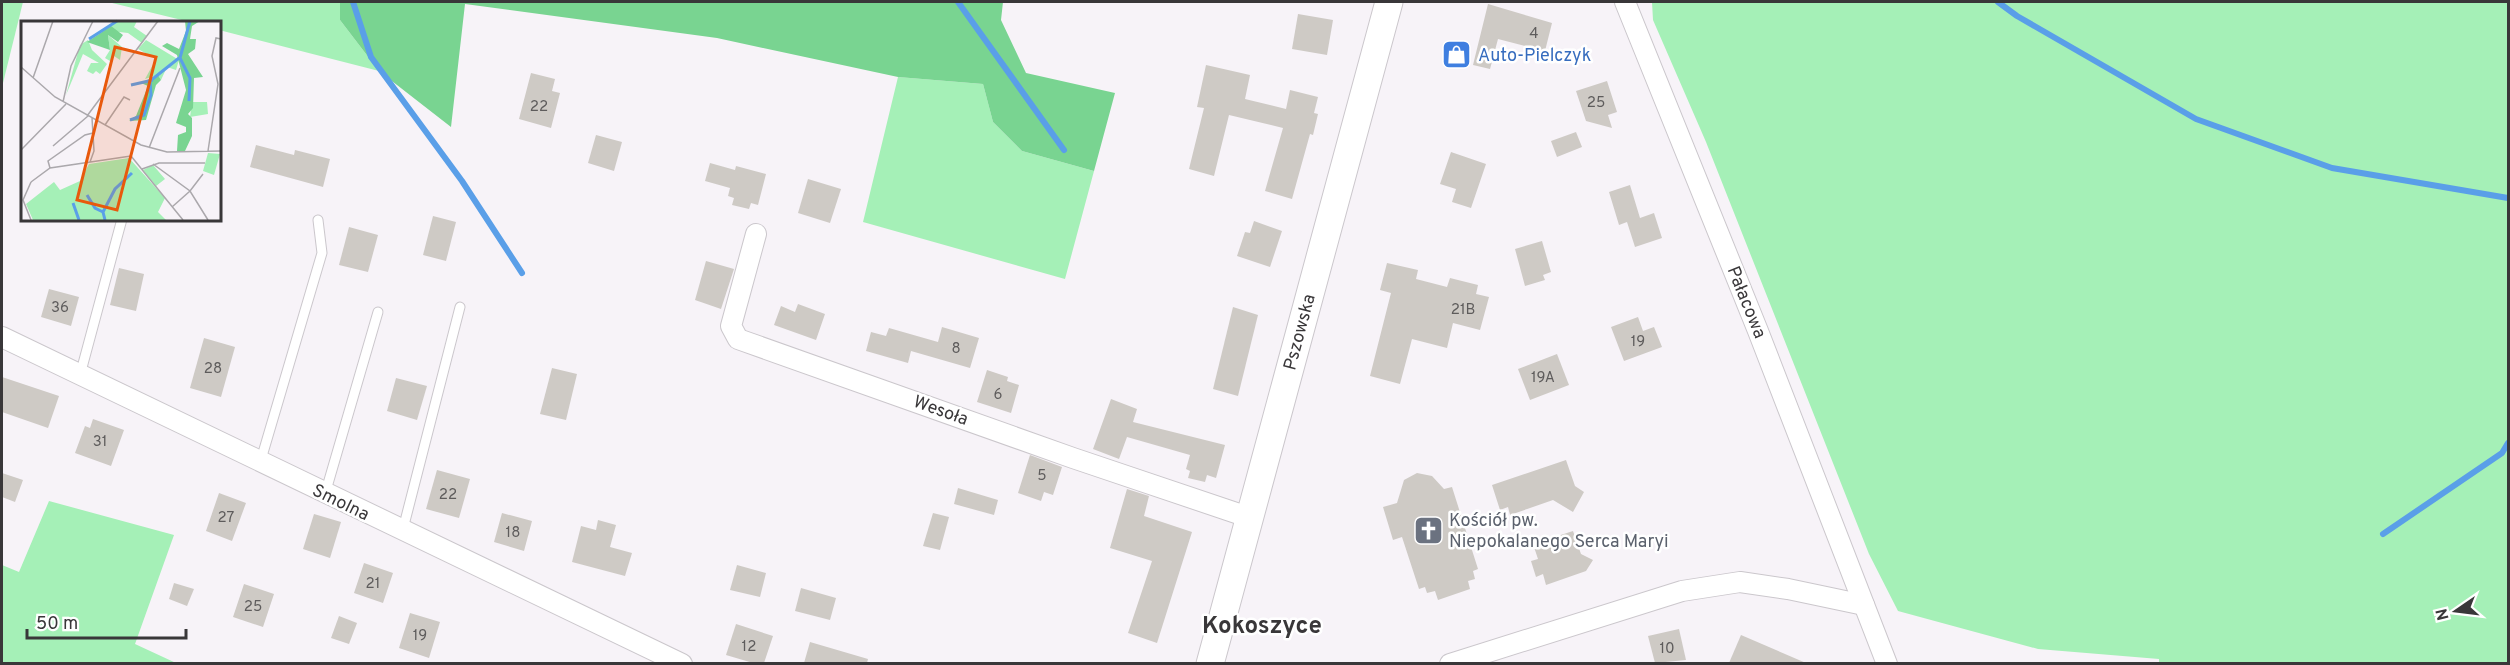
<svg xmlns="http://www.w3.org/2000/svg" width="2510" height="665" font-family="Overpass,sans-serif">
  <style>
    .green { fill: #a5f0b7 }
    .forest { fill: #79d491 }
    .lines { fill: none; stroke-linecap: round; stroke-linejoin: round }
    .stream { stroke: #5a9fe8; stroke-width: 6 }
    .building { fill: #cecac5 }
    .lane-casing { stroke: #cbc7cc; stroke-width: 11 }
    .street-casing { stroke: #cbc7cc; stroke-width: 22 }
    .secondary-casing { stroke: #cbc7cc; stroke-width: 29 }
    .lane { stroke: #fff; stroke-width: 9 }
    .street { stroke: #fff; stroke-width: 20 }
    .secondary { stroke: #fff; stroke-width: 27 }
    .labels { text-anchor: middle; stroke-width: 5; stroke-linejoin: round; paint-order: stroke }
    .number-label { font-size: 15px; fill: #5e5c5c }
    .shop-label { font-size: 18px; fill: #366cbe; stroke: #fff; text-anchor: start }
    .street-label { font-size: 18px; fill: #393739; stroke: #fff }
    .worship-label { font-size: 18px; fill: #5b616d; stroke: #fff; text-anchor: start }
    .district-label { font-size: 24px; font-weight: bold; fill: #393739; stroke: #fff }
    .inset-river { fill: none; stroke: #5a9fe8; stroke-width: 3 }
    .inset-road { fill: none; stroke: #aba8ac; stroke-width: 1.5 }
    .view { fill: #e8590c; fill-opacity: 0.15; stroke: #e8590c; stroke-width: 3 }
    .inset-edge { fill: none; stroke: #393739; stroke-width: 3 }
  </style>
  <rect width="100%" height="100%" fill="#f7f3f8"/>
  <!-- green -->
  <g class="green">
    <path d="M2,2H23L2,87Z"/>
    <path d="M108,2H340V20L379,71L219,30V22H190Z"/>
    <path d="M1652,2H2508V663H2159V659L2038,649L1898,611L1869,554L1706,142L1653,20Z"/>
    <path d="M898,77L983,84L993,122L1022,151L1094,171L1065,279L863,222Z"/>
    <path d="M49,501L174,535L135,644L176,663H2V565L19,572Z"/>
  </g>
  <!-- forest -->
  <path class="forest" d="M340,2H1003L1001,20L1026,73L1115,93L1094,171L1022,151L993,122L983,84L898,77L717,38L465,4L451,127L379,71L340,20Z"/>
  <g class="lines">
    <!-- stream -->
    <g class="stream">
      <path d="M353,2L371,57L462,181L522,273"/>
      <path d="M958,2L1064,150"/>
      <path d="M1998,2L2017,16L2196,119L2332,168L2508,198"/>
      <path d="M2383,534L2502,453L2508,443"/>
    </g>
  </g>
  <!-- building -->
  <g class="building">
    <path d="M1488,4L1552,23L1545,51L1498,39L1490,69L1473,65Z"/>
    <path d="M1298,14L1333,20L1327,55L1292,49Z"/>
    <path d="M1206,65L1250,75L1245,99L1286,109L1290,90L1318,97L1314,113L1318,114L1313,135L1310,134L1292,199L1265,191L1283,128L1229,115L1214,176L1189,169L1204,108L1197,107Z"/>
    <path d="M531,73L555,79L552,91L560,93L551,128L519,119Z"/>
    <path d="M1607,81L1617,112L1608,115L1612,128L1586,121L1576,91Z"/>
    <path d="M1576,132L1582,147L1557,157L1551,141Z"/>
    <path d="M596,135L622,142L614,171L588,163Z"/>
    <path d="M256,145L294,155L295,150L330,159L323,187L250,167Z"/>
    <path d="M1451,152L1486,164L1471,208L1452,202L1456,189L1440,184Z"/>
    <path d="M710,163L735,170L736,166L766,174L758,205L751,203L749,209L732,205L734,198L728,196L730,188L705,181Z"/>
    <path d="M808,179L841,189L830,223L798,213Z"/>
    <path d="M1630,185L1640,218L1654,213L1662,238L1635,247L1627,222L1619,225L1609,192Z"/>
    <path d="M433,216L456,222L446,261L423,255Z"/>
    <path d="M1254,221L1282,231L1270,267L1237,256L1245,232L1250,233Z"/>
    <path d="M349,227L378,235L368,272L339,265Z"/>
    <path d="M1542,241L1551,272L1543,275L1545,280L1525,286L1515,249Z"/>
    <path d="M706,261L734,269L721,309L695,300Z"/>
    <path d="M1387,263L1418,270L1416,279L1447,287L1450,278L1478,285L1476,294L1489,297L1480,330L1453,323L1447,348L1412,339L1400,384L1370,376L1391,293L1380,290Z"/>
    <path d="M119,268L144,274L136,311L110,305Z"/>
    <path d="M49,289L79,297L71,326L41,317Z"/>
    <path d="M798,304L825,314L816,340L774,325L781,306L795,312Z"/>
    <path d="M1233,307L1258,315L1238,396L1213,389Z"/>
    <path d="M1638,317L1643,331L1654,327L1662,347L1624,361L1611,327Z"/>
    <path d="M942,327L979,338L970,368L911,351L908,363L866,351L871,332L886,336L889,328L938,342Z"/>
    <path d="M204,338L235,347L221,397L190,388Z"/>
    <path d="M1557,354L1569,385L1530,400L1518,369Z"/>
    <path d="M552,368L577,374L566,420L540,414Z"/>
    <path d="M987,370L1008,377L1007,381L1019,385L1011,413L977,402Z"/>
    <path d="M2,377L59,396L48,428L2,412Z"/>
    <path d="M396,378L427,386L417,420L387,411Z"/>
    <path d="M1111,399L1137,409L1133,422L1225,445L1216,478L1207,475L1205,482L1188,478L1190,471L1186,469L1190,455L1127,437L1119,459L1093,449Z"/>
    <path d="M93,419L124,430L111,466L75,453L85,426L90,428Z"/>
    <path d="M1030,455L1062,467L1053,495L1044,492L1041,501L1018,493Z"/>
    <path d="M1566,460L1575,486L1584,492L1573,512L1553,500L1510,515L1508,507L1500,510L1492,485Z"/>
    <path d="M437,470L470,479L459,518L426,509Z"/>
    <path d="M2,473L23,480L15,502L2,497Z"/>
    <path d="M1417,473L1432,476L1444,489L1452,487L1478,569L1473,571L1475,579L1468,581L1470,589L1438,600L1435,591L1427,593L1425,587L1419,589L1402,537L1393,540L1383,507L1397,503L1404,480Z"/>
    <path d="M958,488L998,500L994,515L954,504Z"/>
    <path d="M1127,489L1149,496L1144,516L1192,532L1157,643L1128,633L1152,561L1110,548Z"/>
    <path d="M219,493L246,503L232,541L206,531Z"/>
    <path d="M502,513L532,521L524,551L494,542Z"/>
    <path d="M933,513L949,517L940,550L923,546Z"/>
    <path d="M314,514L341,522L330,558L303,549Z"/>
    <path d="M598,520L616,525L610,547L632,553L625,576L572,562L581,526L596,530Z"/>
    <path d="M1573,531L1581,554L1593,560L1586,571L1546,585L1543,574L1536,577L1531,561L1538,559L1533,544Z"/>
    <path d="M364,563L393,573L383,603L354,593Z"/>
    <path d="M737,565L766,573L760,597L730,590Z"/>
    <path d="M174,583L194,589L187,606L169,599Z"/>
    <path d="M244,584L274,594L263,627L233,617Z"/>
    <path d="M801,588L836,598L830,620L795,611Z"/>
    <path d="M410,613L440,622L429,658L399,648Z"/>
    <path d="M339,616L357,623L349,644L331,638Z"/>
    <path d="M736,624L773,636L764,663H753L726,655Z"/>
    <path d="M1679,629L1686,660L1655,663L1648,636Z"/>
    <path d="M1741,635L1806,663H1729Z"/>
    <path d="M810,642L868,659L867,663H804Z"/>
  </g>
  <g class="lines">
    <defs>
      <g id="lane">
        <path d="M80,375L122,219"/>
        <path d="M260,463L322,253L318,220"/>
        <path d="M325,494L378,312"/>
        <path d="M403,529L460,307"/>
      </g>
      <g id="street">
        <path d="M1625,2L1758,331L1887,664"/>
        <path d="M756,234L731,326L738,339L1073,458L1248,517"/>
        <path d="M2,337L682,664"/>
        <path d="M1450,664L1682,591L1740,582L1788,589L1864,605"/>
      </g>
      <path id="secondary" d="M1210,664L1389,2"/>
    </defs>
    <!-- lane casing -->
    <use href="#lane" class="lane-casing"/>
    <!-- street casing -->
    <use href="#street" class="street-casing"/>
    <!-- secondary casing -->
    <use href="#secondary" class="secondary-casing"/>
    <!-- lane -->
    <use href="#lane" class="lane"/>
    <!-- street -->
    <use href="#street" class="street"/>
    <!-- secondary -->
    <use href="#secondary" class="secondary"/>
  </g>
  <!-- icons -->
  <defs>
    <symbol id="shop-square" viewBox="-11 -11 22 22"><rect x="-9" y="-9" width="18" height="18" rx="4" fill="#3f7fe0" stroke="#fff"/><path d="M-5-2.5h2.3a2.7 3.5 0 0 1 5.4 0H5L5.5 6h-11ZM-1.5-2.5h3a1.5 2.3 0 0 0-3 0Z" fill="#fff"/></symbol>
    <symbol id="church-square" viewBox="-11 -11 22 22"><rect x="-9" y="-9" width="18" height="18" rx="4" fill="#6b7280" stroke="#fff"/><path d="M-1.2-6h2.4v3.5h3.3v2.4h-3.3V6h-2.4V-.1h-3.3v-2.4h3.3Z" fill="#fff"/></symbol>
  </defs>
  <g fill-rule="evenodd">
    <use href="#shop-square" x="1440" y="38" width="33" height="33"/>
    <use href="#church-square" x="1412" y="514" width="33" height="33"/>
  </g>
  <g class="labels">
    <!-- number labels -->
    <g class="number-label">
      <text x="1534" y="38">4</text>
      <text x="1596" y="107">25</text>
      <text x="539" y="111">22</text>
      <text x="60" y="312">36</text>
      <text x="1463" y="314">21B</text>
      <text x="1638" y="346">19</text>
      <text x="956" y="353">8</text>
      <text x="213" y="373">28</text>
      <text x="1543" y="382">19A</text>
      <text x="998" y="399">6</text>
      <text x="100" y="446">31</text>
      <text x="1042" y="480">5</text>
      <text x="448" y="499">22</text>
      <text x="226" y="522">27</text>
      <text x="513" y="537">18</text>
      <text x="373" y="588">21</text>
      <text x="253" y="611">25</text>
      <text x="420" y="640">19</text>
      <text x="749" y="651">12</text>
      <text x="1667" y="653">10</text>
    </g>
    <!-- shop labels -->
    <g class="shop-label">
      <text x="1478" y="61">Auto-Pielczyk</text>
    </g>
    <!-- street labels -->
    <g class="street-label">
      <text transform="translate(1747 302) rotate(68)" y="6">Pałacowa</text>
      <text transform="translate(1299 332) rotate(-75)" y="6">Pszowska</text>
      <text transform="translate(941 410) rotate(20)" y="6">Wesoła</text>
      <text transform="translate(341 502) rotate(26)" y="6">Smolna</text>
    </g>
    <!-- worship labels -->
    <g class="worship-label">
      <text x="1449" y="526">Kościół pw.<tspan x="1449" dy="21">Niepokalanego Serca Maryi</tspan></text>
    </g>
    <!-- district labels -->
    <g class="district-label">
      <text x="1262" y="633">Kokoszyce</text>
    </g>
  </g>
  <!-- overview -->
  <g transform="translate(21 21)">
    <rect width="200" height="200" fill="#f7f3f8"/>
    <path d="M94,0H116L113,6L126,15L121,22L107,12L81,9ZM87,14L101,26L99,39L93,35L89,40L84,37L89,29ZM67,19L71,29L86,43L79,53L75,50L72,53L66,50L70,42H78L62,33L45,74L59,24ZM125,19L158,39L155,49L146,46L140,59L137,54L124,58L135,38L117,28ZM171,81H186L187,93L169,96ZM187,132L199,133L193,154L182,150ZM108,137L144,177L137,191L145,199H12L5,183L33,161L39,169L59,160L68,143ZM132,144L144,158L135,165L122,149Z" fill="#a5f0b7"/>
    <path d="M164,0H179L171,5L169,18H175L174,28L167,33L182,56L173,57L172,87L167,93L171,97V115L164,130H156L157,114L165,111V106L155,102L165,69L156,34L141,25L146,22L158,28L165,10ZM90,5L102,14L97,21L87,14L89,29L66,21ZM137,54L140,59L135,64L125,99L108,100L115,95L127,65L120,62Z" fill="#79d491"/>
    <path class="inset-river" d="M68,18L96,0M159,37L169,57L168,80M159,37L169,0M110,64L132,59M109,99L123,94L130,74L129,60L158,37M66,174L74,187L82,191L84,199M52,182L58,199M82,191L94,168L111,152"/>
    <path class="inset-road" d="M0,46L34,76L120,124L146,131L200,130M12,57L32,0M42,81L50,45L72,0M66,95L137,0M84,104L103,76L109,79M32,125L67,95M128,127L159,47M0,129L45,83M187,130L197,63L191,35L195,17L200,18M110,135L162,199M69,141L73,130L71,97M132,143L169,170L187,199M29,147L27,140L64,114L72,112M121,148L138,142H184M10,161L29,147L110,135M10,161L2,179L10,199M151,186L169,170L182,153"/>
    <path class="view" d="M94,26L135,36L96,189L56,179Z"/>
    <rect width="200" height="200" class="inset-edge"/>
  </g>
  <!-- border -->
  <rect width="2510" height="665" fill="none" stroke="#393739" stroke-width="6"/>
  <!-- north arrow -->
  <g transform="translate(2456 611) rotate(256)" stroke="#ffffff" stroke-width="4.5" paint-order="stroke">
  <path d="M0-4.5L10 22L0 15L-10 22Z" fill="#393739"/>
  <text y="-9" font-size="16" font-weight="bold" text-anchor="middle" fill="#393739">N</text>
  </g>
  <!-- scale -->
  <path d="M27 629v9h159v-9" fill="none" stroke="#393739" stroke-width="3"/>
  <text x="36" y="629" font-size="18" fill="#393739" stroke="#ffffff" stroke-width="4.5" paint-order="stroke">50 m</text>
</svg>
